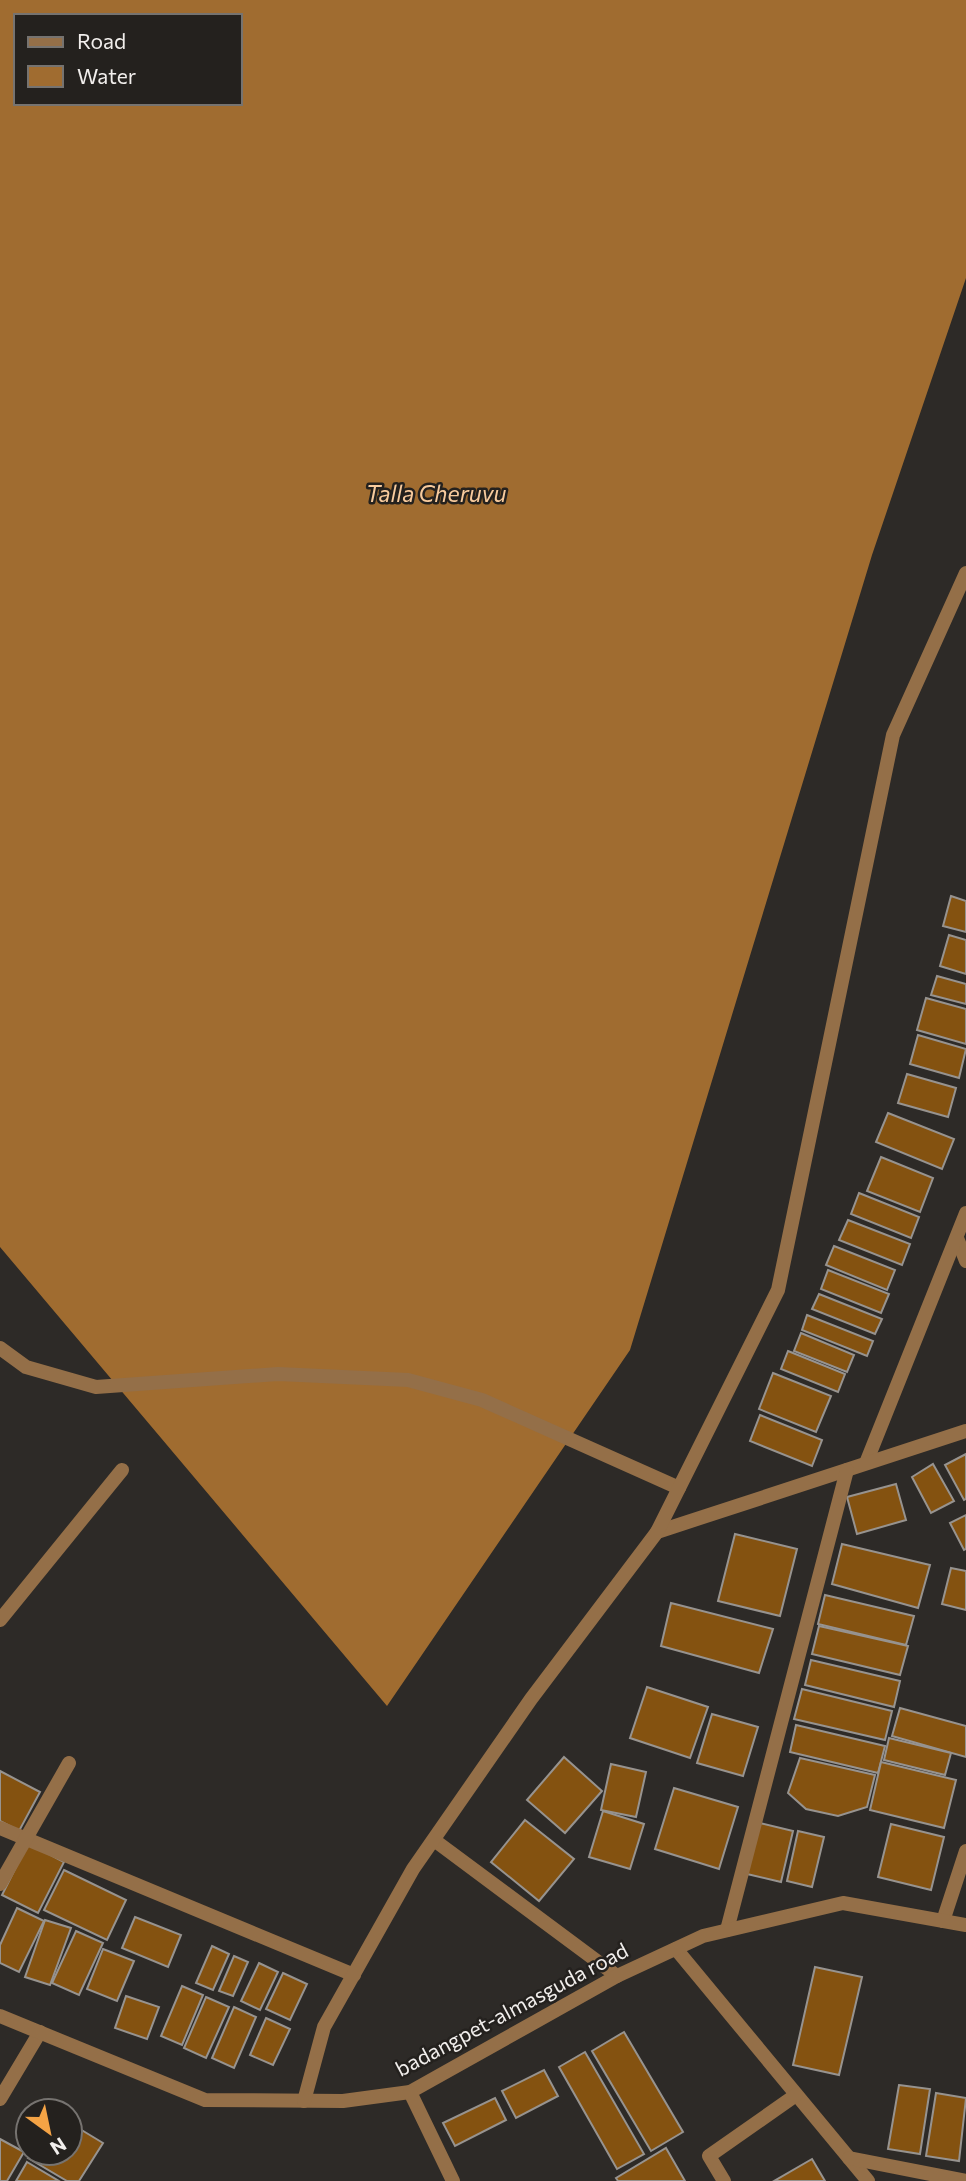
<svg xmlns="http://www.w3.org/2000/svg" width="966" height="2181" font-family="Commissioner,sans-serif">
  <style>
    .water { fill: #a06c30; fill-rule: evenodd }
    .building { fill: #845210; stroke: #97938f; stroke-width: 2 }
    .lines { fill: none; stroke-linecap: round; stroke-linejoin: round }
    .service { stroke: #946f48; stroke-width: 14 }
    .minor { stroke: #946f48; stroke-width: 14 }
    .tertiary { stroke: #946f48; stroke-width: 14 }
    .labels { text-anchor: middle; stroke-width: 5; stroke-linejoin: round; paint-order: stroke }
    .street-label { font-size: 21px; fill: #f1eeec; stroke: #24211e }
    .water-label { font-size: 23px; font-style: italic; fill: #f8cb9d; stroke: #24211e }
  </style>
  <rect width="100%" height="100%" fill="#2d2a27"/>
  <!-- water -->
  <path class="water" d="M0,0H966V278L872,555L630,1350L387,1706L0,1247ZM16,16H240V103H16Z"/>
  <!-- building -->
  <g class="building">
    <path d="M951,896L966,901V932L943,926Z"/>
    <path d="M949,935L966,940V974L940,966Z"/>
    <path d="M937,976L966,984V1004L931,995Z"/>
    <path d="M926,998L966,1009V1044L917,1030Z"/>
    <path d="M918,1035L966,1049L959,1078L910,1064Z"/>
    <path d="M907,1074L956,1088L948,1117L898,1103Z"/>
    <path d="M888,1113L954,1139L942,1169L876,1142Z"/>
    <path d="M881,1157L933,1178L920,1212L867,1191Z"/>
    <path d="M859,1193L919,1217L911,1238L851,1214Z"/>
    <path d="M848,1220L910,1244L902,1265L839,1240Z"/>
    <path d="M834,1246L895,1270L887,1290L826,1265Z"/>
    <path d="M828,1270L889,1294L881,1313L821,1289Z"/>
    <path d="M819,1294L882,1319L875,1334L812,1309Z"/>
    <path d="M807,1315L873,1341L867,1356L802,1330Z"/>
    <path d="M801,1333L854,1355L847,1372L794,1351Z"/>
    <path d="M788,1351L845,1374L838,1392L781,1369Z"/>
    <path d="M773,1373L831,1396L816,1432L759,1409Z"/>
    <path d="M760,1415L822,1440L812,1466L750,1441Z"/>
    <path d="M966,1454V1499L964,1500L945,1465Z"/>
    <path d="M933,1464L954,1501L931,1513L912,1477Z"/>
    <path d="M896,1484L906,1520L857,1534L847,1497Z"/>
    <path d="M966,1515V1549L964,1550L950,1523Z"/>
    <path d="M735,1534L797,1549L780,1616L718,1601Z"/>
    <path d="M842,1544L930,1565L918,1608L832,1584Z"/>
    <path d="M951,1568L966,1571V1610L942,1604Z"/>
    <path d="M825,1595L914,1616L906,1645L818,1624Z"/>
    <path d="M671,1603L773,1629L759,1673L661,1646Z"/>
    <path d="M819,1626L908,1646L900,1675L812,1654Z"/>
    <path d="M811,1660L900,1681L894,1707L805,1685Z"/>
    <path d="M647,1687L708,1707L690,1758L630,1738Z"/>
    <path d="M802,1689L892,1711L885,1740L794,1719Z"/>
    <path d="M900,1708L966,1726V1757L892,1736Z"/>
    <path d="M712,1714L758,1727L743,1776L697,1763Z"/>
    <path d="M796,1725L885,1746L878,1773L790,1752Z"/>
    <path d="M889,1738L951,1753L945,1775L884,1760Z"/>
    <path d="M564,1757L602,1791L565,1833L527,1800Z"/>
    <path d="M800,1758L875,1775L867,1807L838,1816L806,1809L788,1793Z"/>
    <path d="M881,1762L956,1780L944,1828L870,1810Z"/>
    <path d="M611,1764L646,1772L636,1817L601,1810Z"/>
    <path d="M0,1771L40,1792L19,1831L0,1821Z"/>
    <path d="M674,1788L738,1807L719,1869L655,1849Z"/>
    <path d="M603,1811L644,1824L630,1869L589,1857Z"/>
    <path d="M525,1820L574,1859L539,1901L491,1862Z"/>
    <path d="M760,1823L793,1831L781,1882L747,1874Z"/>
    <path d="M891,1824L944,1837L931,1890L878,1877Z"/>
    <path d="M798,1831L824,1837L812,1887L787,1881Z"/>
    <path d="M28,1843L64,1862L38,1913L2,1895Z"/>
    <path d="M64,1870L126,1900L107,1940L44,1910Z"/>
    <path d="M17,1908L44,1921L19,1972L0,1963V1945Z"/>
    <path d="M135,1917L181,1935L168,1967L122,1948Z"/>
    <path d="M45,1920L71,1928L50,1985L25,1977Z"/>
    <path d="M76,1931L103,1943L79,1995L52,1983Z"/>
    <path d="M212,1946L229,1954L213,1990L196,1983Z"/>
    <path d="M103,1949L134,1961L117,2001L87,1989Z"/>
    <path d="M234,1956L248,1962L233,1996L219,1991Z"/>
    <path d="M259,1963L278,1972L260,2010L241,2001Z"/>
    <path d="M815,1967L862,1977L839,2075L793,2065Z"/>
    <path d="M283,1973L307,1984L290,2020L266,2009Z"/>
    <path d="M182,1986L203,1995L182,2045L161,2036Z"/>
    <path d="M126,1996L159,2007L147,2039L115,2028Z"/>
    <path d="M206,1997L229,2007L206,2058L184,2048Z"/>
    <path d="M234,2007L256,2017L234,2068L212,2058Z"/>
    <path d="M266,2018L290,2029L273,2065L250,2055Z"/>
    <path d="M624,2032L683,2132L651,2151L592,2051Z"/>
    <path d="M585,2052L644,2154L617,2169L559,2067Z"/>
    <path d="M544,2070L558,2096L516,2118L502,2091Z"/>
    <path d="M899,2085L930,2089L920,2154L888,2149Z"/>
    <path d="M936,2093L966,2098L959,2161L926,2156Z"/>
    <path d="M495,2098L506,2120L455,2146L443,2123Z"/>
    <path d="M70,2123L103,2143L79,2181H67L28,2158L31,2153H70Z"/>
    <path d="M0,2139L24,2152L7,2181H0Z"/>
    <path d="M666,2148L685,2181H618L616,2178Z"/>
    <path d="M812,2159L825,2181H774Z"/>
    <path d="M27,2162L59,2181H16Z"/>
  </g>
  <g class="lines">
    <!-- service -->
    <path class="service" d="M434,1840L617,1976"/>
    <!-- minor -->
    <g class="minor">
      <path d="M957,1238L966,1261"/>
      <path d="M0,1348L26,1367L96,1387L278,1374L408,1380L482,1400L679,1488"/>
      <path d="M866,1463L966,1213"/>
      <path d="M657,1532L966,1431"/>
      <path d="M0,1620L122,1470"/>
      <path d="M0,1828L354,1975"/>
      <path d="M0,1884L69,1763"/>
      <path d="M943,1921L966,1851"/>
      <path d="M727,1930L847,1470"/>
      <path d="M676,1949L868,2181"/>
      <path d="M0,2099L40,2032"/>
      <path d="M849,2158L966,2181"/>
      <path d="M724,2181L709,2156L796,2095"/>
    </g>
    <!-- tertiary -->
    <g class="tertiary">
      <path d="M0,2016L205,2100L343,2101L410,2092L617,1976L703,1936L843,1903L966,1925"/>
      <path d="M410,2092L453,2181"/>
      <path d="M304,2101L324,2027L413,1869L531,1699L657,1532L778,1290L893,735L966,573"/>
    </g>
  </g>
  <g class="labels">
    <!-- street labels -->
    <g class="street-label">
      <text transform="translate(512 2010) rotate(-28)" y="7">badangpet-almasguda road</text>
    </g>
    <!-- water labels -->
    <g class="water-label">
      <text x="436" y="502">Talla Cheruvu</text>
    </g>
  </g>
  <!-- legend -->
  <rect x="14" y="14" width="228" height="91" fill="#24211e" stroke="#767370" stroke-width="2"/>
  <rect x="28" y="37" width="35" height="10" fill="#946f48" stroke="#767370" stroke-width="2"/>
  <text x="77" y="49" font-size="21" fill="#f1eeec">Road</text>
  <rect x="28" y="66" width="35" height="21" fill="#a06c30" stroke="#767370" stroke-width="2"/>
  <text x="77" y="84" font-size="21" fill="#f1eeec">Water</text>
  <!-- north arrow -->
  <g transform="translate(49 2132) rotate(147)"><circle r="33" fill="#24211e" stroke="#767370" stroke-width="2"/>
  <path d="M0-5L12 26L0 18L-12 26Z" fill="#f4a345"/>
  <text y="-10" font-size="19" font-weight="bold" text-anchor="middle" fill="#f1eeec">N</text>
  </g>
</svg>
